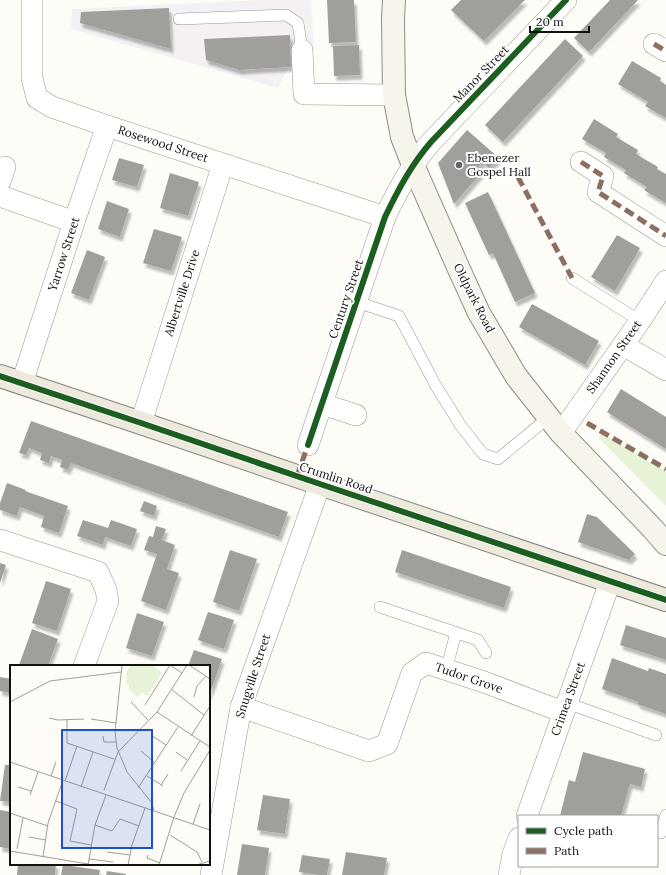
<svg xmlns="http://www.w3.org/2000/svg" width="666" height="875" font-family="Lora,serif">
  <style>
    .industrial { fill: #f5f0f3 }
    .green { fill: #e7f3d7 }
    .building { fill: #a19f9c; filter: url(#shadow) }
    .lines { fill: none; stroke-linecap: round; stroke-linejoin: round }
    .lane-casing { stroke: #979795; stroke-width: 12 }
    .street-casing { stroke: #979795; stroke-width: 22 }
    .secondary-casing { stroke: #8e8d8b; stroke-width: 24 }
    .primary-casing { stroke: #858482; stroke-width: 24 }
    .lane { stroke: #fffffe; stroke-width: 11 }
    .street { stroke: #fffffe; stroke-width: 21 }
    .secondary { stroke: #f6f4eb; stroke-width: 22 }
    .primary { stroke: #ede9dc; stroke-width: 22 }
    .quiet { stroke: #8d6e63; stroke-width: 5; stroke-dasharray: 10 5; stroke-linecap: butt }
    .cycleway-casing { stroke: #fff; stroke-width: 8 }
    .cycleway { stroke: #1b5e20; stroke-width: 6 }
    .poi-dot { fill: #646362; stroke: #fff; stroke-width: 1.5 }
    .labels { text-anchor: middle; stroke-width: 4; stroke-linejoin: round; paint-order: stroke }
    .street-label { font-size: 12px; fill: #111; stroke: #fff }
    .poi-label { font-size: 12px; fill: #111; stroke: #fff; text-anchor: start }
    .inset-road { fill: none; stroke: #9f9e9b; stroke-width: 1 }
    .view { fill: #1d4ed8; fill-opacity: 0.15; stroke: #1d4ed8; stroke-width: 2 }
    .inset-edge { fill: none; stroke: #111; stroke-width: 2 }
  </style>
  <defs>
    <filter id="shadow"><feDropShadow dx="2.5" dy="4.5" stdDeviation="1" flood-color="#0004"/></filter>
  </defs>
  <rect width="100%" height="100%" fill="#fdfcf7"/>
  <!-- industrial -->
  <path class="industrial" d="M261,0H311L314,49L297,51L278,88L71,29L72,9Z"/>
  <!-- green -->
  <path class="green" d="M601,432L666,472V506L599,438Z"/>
  <!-- building -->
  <g class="building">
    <path d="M327,0H354L356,42L329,43Z"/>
    <path d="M461,0H525L484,41L451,10Z"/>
    <path d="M610,0H638L589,52L574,38Z"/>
    <path d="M169,8L171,49L80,23L81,12Z"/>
    <path d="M290,35L291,67L239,70L206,60L204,39Z"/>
    <path d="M565,39L583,56L503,142L485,125Z"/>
    <path d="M359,45L360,75L334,76L333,46Z"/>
    <path d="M632,61L661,78L660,81L666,85V118L645,106L648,102L618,84Z"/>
    <path d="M594,119L618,134L616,137L638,150L636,154L658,167L657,169L666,174V203L644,190L647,187L624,173L626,170L604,157L606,153L582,139Z"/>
    <path d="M467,130L499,158L489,168L483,162L477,168L482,172L454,204L438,163Z"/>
    <path d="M119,158L144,165L137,187L112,180Z"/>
    <path d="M170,173L199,182L188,216L160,208Z"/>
    <path d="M488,192L535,293L515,302L493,253L489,255L465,203Z"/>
    <path d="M107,201L129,209L120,237L98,229Z"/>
    <path d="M154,229L182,237L171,271L143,263Z"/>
    <path d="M617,235L640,248L615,291L591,277Z"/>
    <path d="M87,250L105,257L89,300L71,293Z"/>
    <path d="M532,304L599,341L585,365L519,327Z"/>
    <path d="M621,389L666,417V449L607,412Z"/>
    <path d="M31,421L288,512L279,537L71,463L68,470L60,467L62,460L51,456L49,463L40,460L42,453L29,448L26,455L19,453Z"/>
    <path d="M7,483L26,490L25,491L68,506L59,533L41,527L44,516L20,507L17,516L0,510V503Z"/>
    <path d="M144,501L157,506L154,516L140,511Z"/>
    <path d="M587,514L597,517L635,554L629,560L578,542Z"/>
    <path d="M83,520L108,528L111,520L137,529L131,546L105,537L103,545L77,536Z"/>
    <path d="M156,526L166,529L162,540L175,545L167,569L179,573L166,610L141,601L157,554L144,550L149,536L153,537Z"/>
    <path d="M230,550L257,559L239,611L213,602Z"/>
    <path d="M402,550L511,587L504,608L395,572Z"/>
    <path d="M0,563L6,565L0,583Z"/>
    <path d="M46,581L71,589L57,631L32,623Z"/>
    <path d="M208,612L234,620L224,649L198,640Z"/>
    <path d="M137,613L164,622L152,656L126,648Z"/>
    <path d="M626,625L666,638V660L620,645Z"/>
    <path d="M32,629L58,639L48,666H23L19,665Z"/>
    <path d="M194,650L222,659L209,696V666H188Z"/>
    <path d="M612,658L648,671L649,668L666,674V714L637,704L638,702L602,689Z"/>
    <path d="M0,677L11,679L10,693L0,691Z"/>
    <path d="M583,752L645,769L641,787L630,784L621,816H560L569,780L575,782Z"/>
    <path d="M5,765H11V802L0,801Z"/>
    <path d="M263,795L290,799L285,834L257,830Z"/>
    <path d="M0,810L11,812V849L0,847Z"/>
    <path d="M242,844L269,848L265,875H237Z"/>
    <path d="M346,852L387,858L384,875H342Z"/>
    <path d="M302,855L330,859L327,875H319L299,872Z"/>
    <path d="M18,864H56L55,875H17Z"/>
    <path d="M63,865L100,870L99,875H61Z"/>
    <path d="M107,871L126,874V875H106Z"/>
  </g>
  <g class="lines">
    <defs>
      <g id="lane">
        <path d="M179,19L286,15L298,23L302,50"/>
        <path d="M572,278L640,321"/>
        <path d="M357,302L399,316L436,386L461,426L483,454L498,459L549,417"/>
        <path d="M380,607L478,640L486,653"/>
        <path d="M446,670L456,633"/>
        <path d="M567,703L656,735"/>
        <path d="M661,833L666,815"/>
      </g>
      <g id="street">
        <path d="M32,0V78L37,98L52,107L107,126L385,217"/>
        <path d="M654,44L666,51"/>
        <path d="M302,50L304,94L394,95"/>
        <path d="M581,162L603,176L598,192L666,236"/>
        <path d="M0,182L5,167"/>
        <path d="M0,196L74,222"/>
        <path d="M623,345L666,370"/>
        <path d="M22,383L74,222L107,126"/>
        <path d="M322,404L356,415"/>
        <path d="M141,423L223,164"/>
        <path d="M561,433L640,321L666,281"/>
        <path d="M308,445L385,217C398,190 411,165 431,142L566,0"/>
        <path d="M0,540L98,572L106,590L108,601L84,666"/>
        <path d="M241,707L369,751L387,744L412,673L426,663L484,682L563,712"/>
        <path d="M527,816L610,582"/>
        <path d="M211,875L241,707L320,484"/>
        <path d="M509,875L513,854L519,838"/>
      </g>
      <path id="secondary" d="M394,0L393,19L394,95L402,137L413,165L458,267L479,313L516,376L561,433L653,529L666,544"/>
      <path id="primary" d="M0,376L141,423L320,484L666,600"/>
    </defs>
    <!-- lane casing -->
    <use href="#lane" class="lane-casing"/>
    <!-- street casing -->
    <use href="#street" class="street-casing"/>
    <!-- secondary casing -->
    <use href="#secondary" class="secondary-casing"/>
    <!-- primary casing -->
    <use href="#primary" class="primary-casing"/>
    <!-- lane -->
    <use href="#lane" class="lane"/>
    <!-- street -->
    <use href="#street" class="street"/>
    <!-- secondary -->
    <use href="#secondary" class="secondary"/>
    <!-- primary -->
    <use href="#primary" class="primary"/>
    <!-- quiet -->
    <g class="quiet">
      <path d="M654,44L666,51"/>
      <path d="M581,162L603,176L598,192L666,236"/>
      <path d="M518,177L572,278"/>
      <path d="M587,423L666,469"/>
      <path d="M297,476L308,445"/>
    </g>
    <defs>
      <g id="cycleway">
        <path d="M0,376L141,423L320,484L666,600"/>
        <path d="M308,445L385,217C398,190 411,165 431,142L566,0"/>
      </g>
    </defs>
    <!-- cycleway casing -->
    <use href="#cycleway" class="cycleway-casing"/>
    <!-- cycleway -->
    <use href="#cycleway" class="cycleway"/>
  </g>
  <!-- markers -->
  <circle class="poi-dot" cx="459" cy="165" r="4"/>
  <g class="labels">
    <!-- street labels -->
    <g class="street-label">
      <text transform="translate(481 74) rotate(-46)" y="4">Manor Street</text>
      <text transform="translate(163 144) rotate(18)" y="4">Rosewood Street</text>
      <text transform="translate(64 254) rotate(-72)" y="4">Yarrow Street</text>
      <text transform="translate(182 293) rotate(-72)" y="4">Albertville Drive</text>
      <text transform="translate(474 298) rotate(63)" y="4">Oldpark Road</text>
      <text transform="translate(346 299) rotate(-71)" y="4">Century Street</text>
      <text transform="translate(614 357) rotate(-55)" y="4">Shannon Street</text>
      <text transform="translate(336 478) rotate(18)" y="4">Crumlin Road</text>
      <text transform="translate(253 676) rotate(-72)" y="4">Snugville Street</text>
      <text transform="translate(469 678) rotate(19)" y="4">Tudor Grove</text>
      <text transform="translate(568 699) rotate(-70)" y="4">Crimea Street</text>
    </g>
    <!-- poi labels -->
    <g class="poi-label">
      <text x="467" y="162">Ebenezer<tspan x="467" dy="14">Gospel Hall</tspan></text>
    </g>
  </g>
  <!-- overview -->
  <g transform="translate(10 665)">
    <rect width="200" height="200" fill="#fdfcf7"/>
    <path d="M121,0H142L152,8L137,31L132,27L127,32L119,24V19H116L117,6Z" fill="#e7f3d7"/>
    <path class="inset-road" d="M112,0L105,67L107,83L117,107L142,138L144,146M160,0L172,8M179,0L200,14M161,24L194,50M184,32L187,21L196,11M0,37L40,16L111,7M121,37L138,55M135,40L160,0M147,47L200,82M39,53L48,55L74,54M81,54L106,58M57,55V78L104,94M141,70L156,80M93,71L94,77H106M181,71L200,41M131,86L145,98M166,87L177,95M0,97L200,165M171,106L190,76M41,111L46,97M137,111L153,121M55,116L67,81M151,120L158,109M8,122L21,126M71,122L83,87M128,123L168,62M94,125L108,87L147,47L177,0M20,130L28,107M46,136L67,144L60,176L81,180M0,148L38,161M164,152L174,128L200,85M183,159L190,139M85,160L102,166L110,154L129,161M160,170L187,187L192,197M19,172L36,175M7,184L13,153M0,186L78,199M97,187L120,190M138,190L137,193L150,198M33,192L38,158L53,115M79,194L103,197M78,200L85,160L96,130M118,200L122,180L135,143M149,200L164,152M186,200L200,196"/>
    <path class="view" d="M52,65H142V183H52Z"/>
    <rect width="200" height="200" class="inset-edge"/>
  </g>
  <!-- legend -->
  <rect x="518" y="815" width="140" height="52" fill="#ffffff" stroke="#a0a0a0"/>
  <rect x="526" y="828" width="20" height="6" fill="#1b5e20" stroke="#a0a0a0"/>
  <text x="554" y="835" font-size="12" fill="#111111">Cycle path</text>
  <rect x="526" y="848" width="20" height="6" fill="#8d6e63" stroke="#a0a0a0"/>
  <text x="554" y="855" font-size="12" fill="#111111">Path</text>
  <!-- scale -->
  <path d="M530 26v6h59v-6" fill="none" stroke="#111111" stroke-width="2"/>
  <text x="536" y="26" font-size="12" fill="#111111" stroke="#ffffff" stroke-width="3" paint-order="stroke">20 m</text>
</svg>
